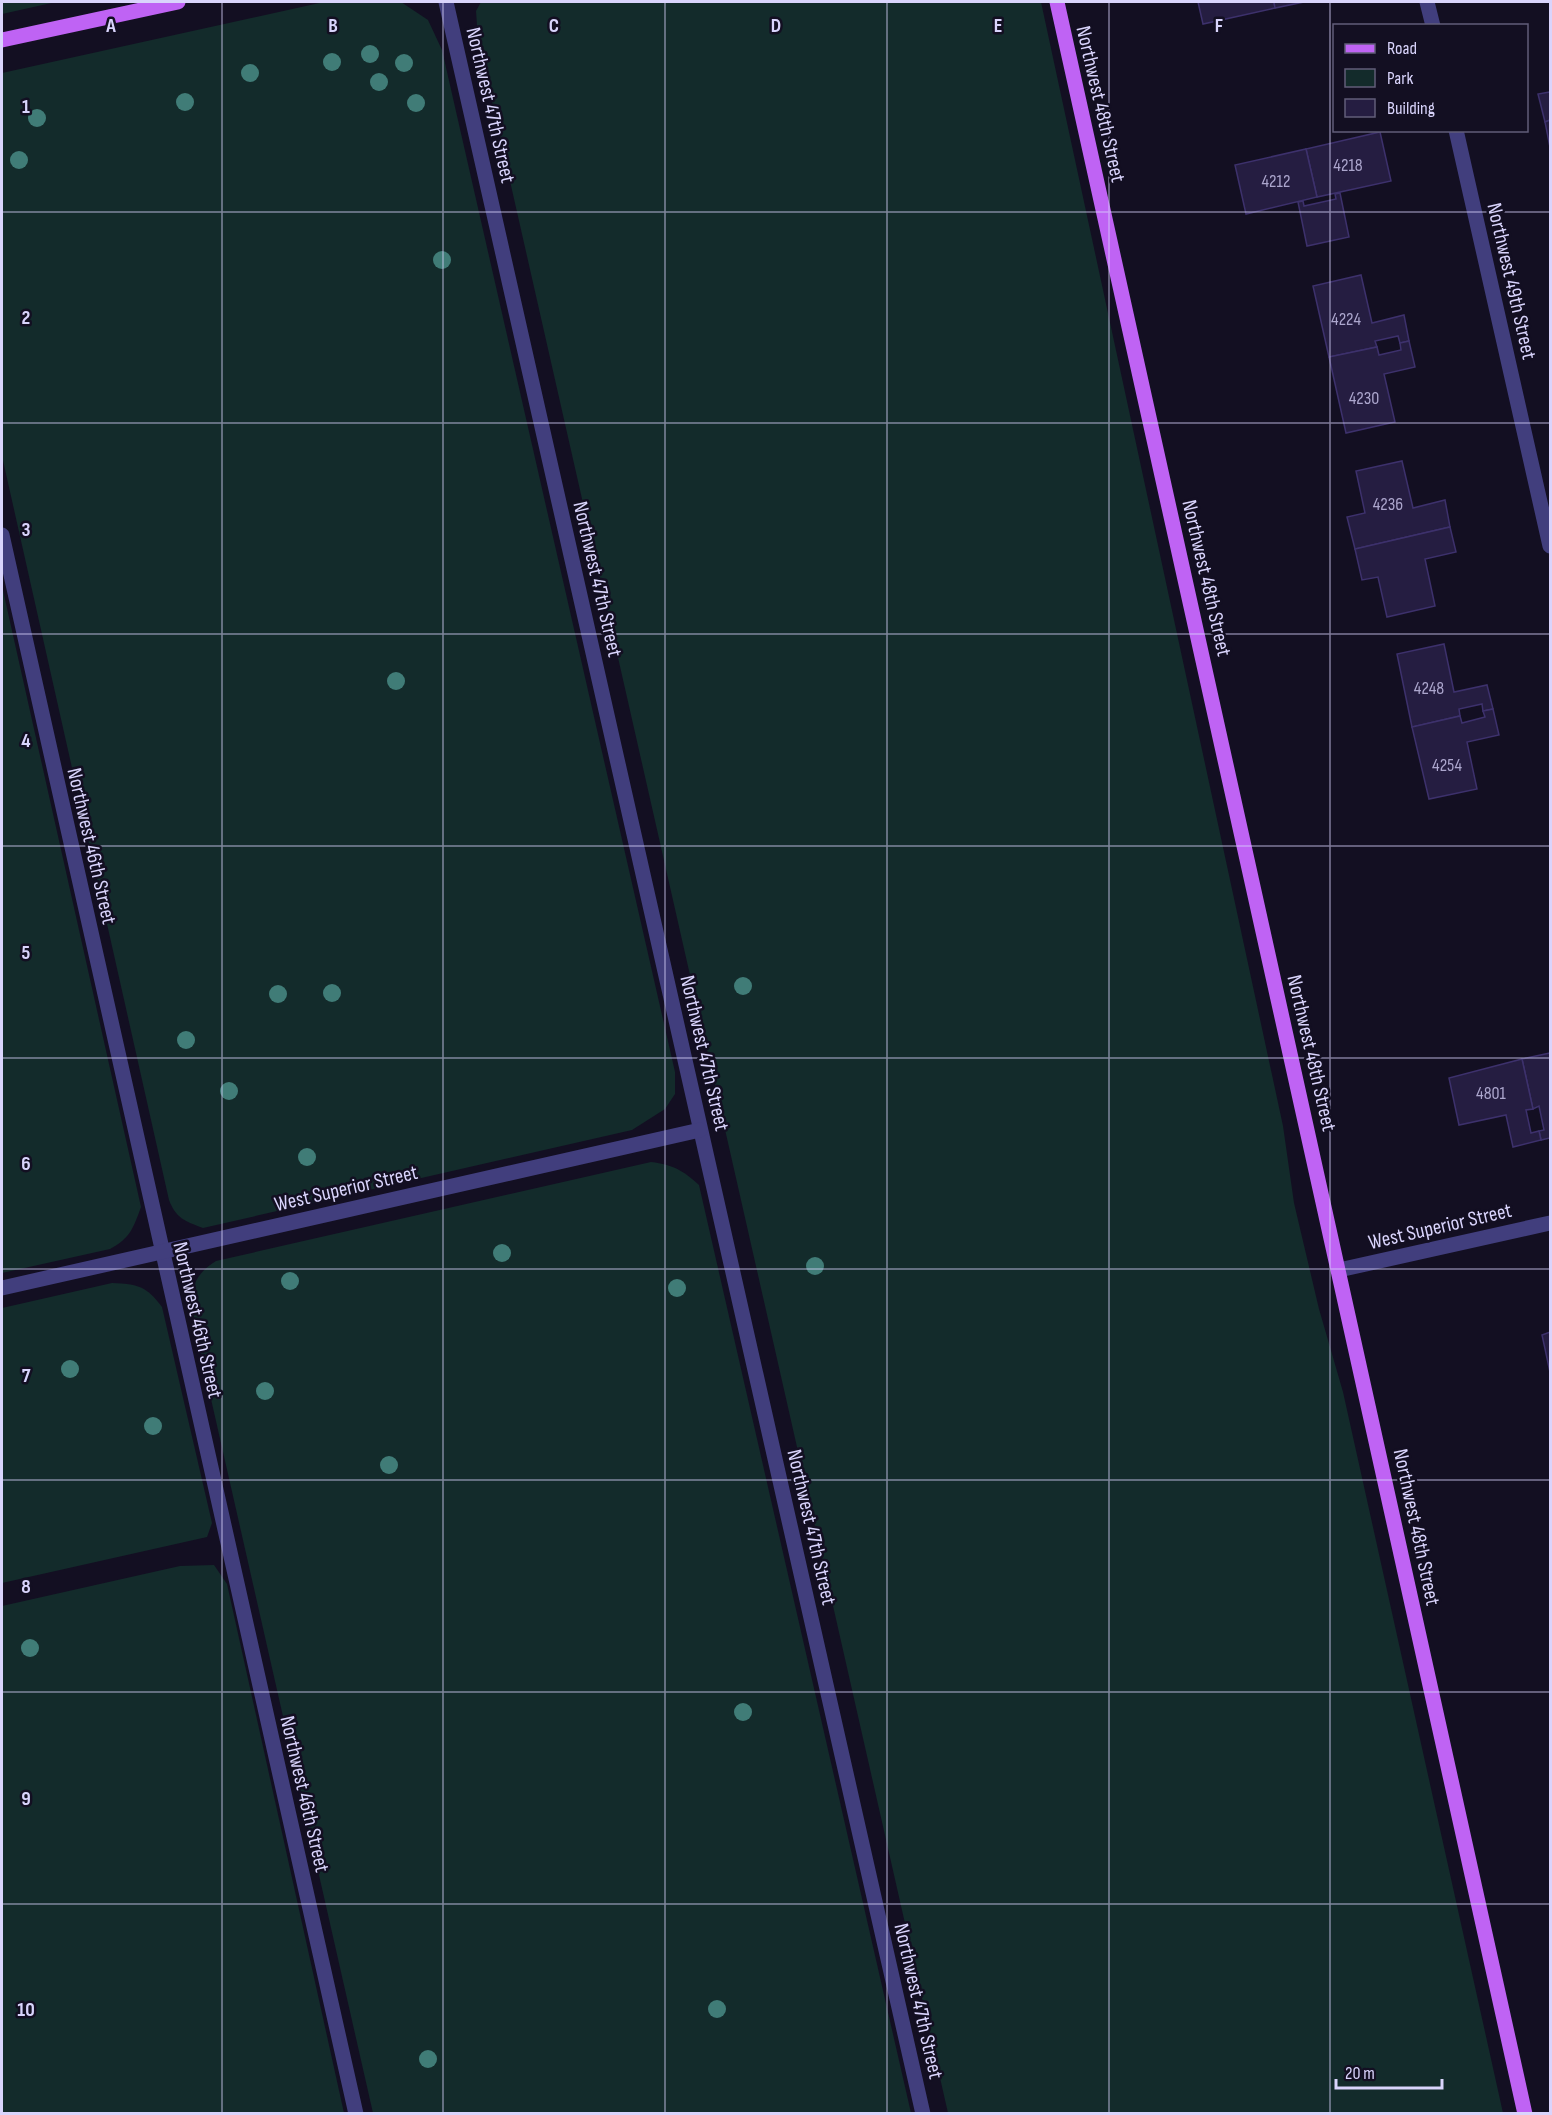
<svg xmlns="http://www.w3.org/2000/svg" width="1552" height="2115" font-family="'Sofia Sans Condensed',sans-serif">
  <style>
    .green { fill: #132b2b }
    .building { fill: #251d41; stroke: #3d316c; stroke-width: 1.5 }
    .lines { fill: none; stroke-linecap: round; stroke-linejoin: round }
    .minor { stroke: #413e7d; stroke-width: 15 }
    .major { stroke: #bf63f4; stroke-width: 15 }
    .tree { fill: #407c77 }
    .grid { fill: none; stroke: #d9d4fc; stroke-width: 1.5; stroke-opacity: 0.55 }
    .labels { text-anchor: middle; stroke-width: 5; stroke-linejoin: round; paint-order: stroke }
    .number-label { font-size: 18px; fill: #aca6cd }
    .street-label { font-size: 21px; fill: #d9d4fc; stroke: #130f22 }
    .grid-label { font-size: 20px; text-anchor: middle; font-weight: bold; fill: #d9d4fc; stroke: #130f22; stroke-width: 5; stroke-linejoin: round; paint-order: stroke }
  </style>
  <rect width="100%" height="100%" fill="#130f22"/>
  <!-- green -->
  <g class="green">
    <path d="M2,2H56L2,14Z"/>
    <path d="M324,2H401L428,20L442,50L675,1072V1094L665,1109L632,1130L203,1228C184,1221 176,1218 169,1200L2,456V73Z"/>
    <path d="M481,2H1041L1283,1126L1294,1203L1319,1309L1343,1392L1503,2113H948L478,40L476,11Z"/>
    <path d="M2,586L141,1207C133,1229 130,1238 110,1249L2,1273Z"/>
    <path d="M651,1162C674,1165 682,1170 699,1185L911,2113H373L189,1302C194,1282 198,1272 216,1261Z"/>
    <path d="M112,1283C138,1284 146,1286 162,1307L212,1523L207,1537L2,1583V1308Z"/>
    <path d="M214,1565L227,1584L344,2113H2V1606L180,1566Z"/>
  </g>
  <!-- building -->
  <g class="building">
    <path d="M1198,2H1274L1275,8L1203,24Z"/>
    <path d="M1274,2H1304L1275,8Z"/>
    <path d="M1550,92V120L1545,122L1538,94Z"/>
    <path d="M1550,120V147L1545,122Z"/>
    <path d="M1380,132L1391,181L1317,197L1306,149Z"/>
    <path d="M1306,149L1317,197L1246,214L1235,165Z"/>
    <path d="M1340,193L1349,237L1307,246L1298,202L1303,201L1304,206L1336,199L1335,194Z"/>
    <path d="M1361,275L1372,323L1404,315L1409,341L1400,343L1398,336L1375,341L1377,347L1329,357L1313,286Z"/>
    <path d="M1409,341L1415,367L1384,374L1395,422L1346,433L1329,357L1377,347L1379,355L1401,350L1400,343Z"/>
    <path d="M1402,461L1413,508L1445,500L1450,527L1355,549L1347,517L1365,513L1356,471Z"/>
    <path d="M1450,527L1456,552L1425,559L1435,606L1387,617L1378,577L1362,580L1355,549Z"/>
    <path d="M1444,644L1454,692L1487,685L1493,709L1483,711L1482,704L1459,709L1460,716L1412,727L1397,654Z"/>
    <path d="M1493,709L1499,735L1467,742L1477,789L1429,799L1412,727L1460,716L1462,723L1485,717L1483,711Z"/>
    <path d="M1550,1053V1138L1541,1140L1539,1131L1544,1130L1539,1106L1533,1109L1522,1059Z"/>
    <path d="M1522,1059L1533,1109L1526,1110L1531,1133L1539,1131L1541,1140L1513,1147L1506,1115L1459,1125L1449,1078Z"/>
    <path d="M1550,1332V1372L1542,1335Z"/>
  </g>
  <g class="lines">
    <!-- minor -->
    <g class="minor">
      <path d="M446,2L923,2114"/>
      <path d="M1427,2L1433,26"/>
      <path d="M1456,130L1550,546"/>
      <path d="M2,535L356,2114"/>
      <path d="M1339,1270L1550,1223"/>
      <path d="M2,1288L700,1130"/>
    </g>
    <!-- major -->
    <g class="major">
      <path d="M1057,2L1525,2114"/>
      <path d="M2,40L178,2"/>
    </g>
  </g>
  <!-- trees -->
  <g class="tree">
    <circle cx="370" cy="54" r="9"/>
    <circle cx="332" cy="62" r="9"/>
    <circle cx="404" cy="63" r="9"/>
    <circle cx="250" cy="73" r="9"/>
    <circle cx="379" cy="82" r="9"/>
    <circle cx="185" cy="102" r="9"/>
    <circle cx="416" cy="103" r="9"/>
    <circle cx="37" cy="118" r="9"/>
    <circle cx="19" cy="160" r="9"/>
    <circle cx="442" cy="260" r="9"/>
    <circle cx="396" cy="681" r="9"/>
    <circle cx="743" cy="986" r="9"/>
    <circle cx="332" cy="993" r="9"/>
    <circle cx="278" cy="994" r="9"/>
    <circle cx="186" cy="1040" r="9"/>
    <circle cx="229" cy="1091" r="9"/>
    <circle cx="307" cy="1157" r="9"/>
    <circle cx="502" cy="1253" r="9"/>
    <circle cx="815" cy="1266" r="9"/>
    <circle cx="290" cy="1281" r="9"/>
    <circle cx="677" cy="1288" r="9"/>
    <circle cx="70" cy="1369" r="9"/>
    <circle cx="265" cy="1391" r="9"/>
    <circle cx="153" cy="1426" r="9"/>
    <circle cx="389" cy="1465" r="9"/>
    <circle cx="30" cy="1648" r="9"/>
    <circle cx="743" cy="1712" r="9"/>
    <circle cx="717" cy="2009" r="9"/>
    <circle cx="428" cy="2059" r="9"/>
  </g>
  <!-- grid -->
  <path class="grid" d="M222,2V2114M443,2V2114M665,2V2114M887,2V2114M1109,2V2114M1330,2V2114M2,212H1550M2,423H1550M2,634H1550M2,846H1550M2,1058H1550M2,1269H1550M2,1480H1550M2,1692H1550M2,1904H1550"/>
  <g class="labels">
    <!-- number labels -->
    <g class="number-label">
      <text x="1348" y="171">4218</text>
      <text x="1276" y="187">4212</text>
      <text x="1346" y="325">4224</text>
      <text x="1364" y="404">4230</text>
      <text x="1388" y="510">4236</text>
      <text x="1429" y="694">4248</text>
      <text x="1447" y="771">4254</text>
      <text x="1491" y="1099">4801</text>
    </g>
    <!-- street labels -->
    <g class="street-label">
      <text transform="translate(1101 104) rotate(77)" y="7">Northwest 48th Street</text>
      <text transform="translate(491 105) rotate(77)" y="7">Northwest 47th Street</text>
      <text transform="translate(1512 281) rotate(77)" y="7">Northwest 49th Street</text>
      <text transform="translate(1207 578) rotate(77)" y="7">Northwest 48th Street</text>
      <text transform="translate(598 579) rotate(77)" y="7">Northwest 47th Street</text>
      <text transform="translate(92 846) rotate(77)" y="7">Northwest 46th Street</text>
      <text transform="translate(705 1053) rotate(77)" y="7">Northwest 47th Street</text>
      <text transform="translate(1312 1053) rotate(77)" y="7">Northwest 48th Street</text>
      <text transform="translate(346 1188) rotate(-13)" y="7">West Superior Street</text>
      <text transform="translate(1440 1226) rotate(-13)" y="7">West Superior Street</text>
      <text transform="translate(198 1320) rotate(77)" y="7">Northwest 46th Street</text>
      <text transform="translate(812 1527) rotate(77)" y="7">Northwest 47th Street</text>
      <text transform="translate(1417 1527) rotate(78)" y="7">Northwest 48th Street</text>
      <text transform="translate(305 1794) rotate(77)" y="7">Northwest 46th Street</text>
      <text transform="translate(919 2001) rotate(77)" y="7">Northwest 47th Street</text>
    </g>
  </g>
  <g class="grid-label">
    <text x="111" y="32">A</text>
    <text x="333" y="32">B</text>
    <text x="554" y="32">C</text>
    <text x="776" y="32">D</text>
    <text x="998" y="32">E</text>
    <text x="1219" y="32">F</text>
    <text x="26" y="113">1</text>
    <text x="26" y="324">2</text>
    <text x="26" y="536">3</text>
    <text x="26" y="747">4</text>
    <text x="26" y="959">5</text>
    <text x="26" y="1170">6</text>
    <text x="26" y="1382">7</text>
    <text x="26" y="1593">8</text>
    <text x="26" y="1805">9</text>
    <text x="26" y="2016">10</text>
  </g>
  <!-- border -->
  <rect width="1552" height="2115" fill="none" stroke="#d9d4fc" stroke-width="6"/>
  <!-- legend -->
  <rect x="1333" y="24" width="195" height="108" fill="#130f22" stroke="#625e79" stroke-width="1.5"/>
  <rect x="1345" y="44" width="30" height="9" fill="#bf63f4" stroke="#625e79" stroke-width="1.5"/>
  <text x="1387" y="54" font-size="18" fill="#d9d4fc">Road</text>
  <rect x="1345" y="69" width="30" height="18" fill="#132b2b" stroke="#625e79" stroke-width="1.5"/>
  <text x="1387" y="84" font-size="18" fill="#d9d4fc">Park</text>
  <rect x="1345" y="99" width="30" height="18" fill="#251d41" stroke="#625e79" stroke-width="1.5"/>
  <text x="1387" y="114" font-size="18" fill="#d9d4fc">Building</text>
  <!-- scale -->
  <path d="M1336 2079v9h106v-9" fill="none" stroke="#d9d4fc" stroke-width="3"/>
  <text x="1345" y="2079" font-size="18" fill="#d9d4fc" stroke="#130f22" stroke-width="4.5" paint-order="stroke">20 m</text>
</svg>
